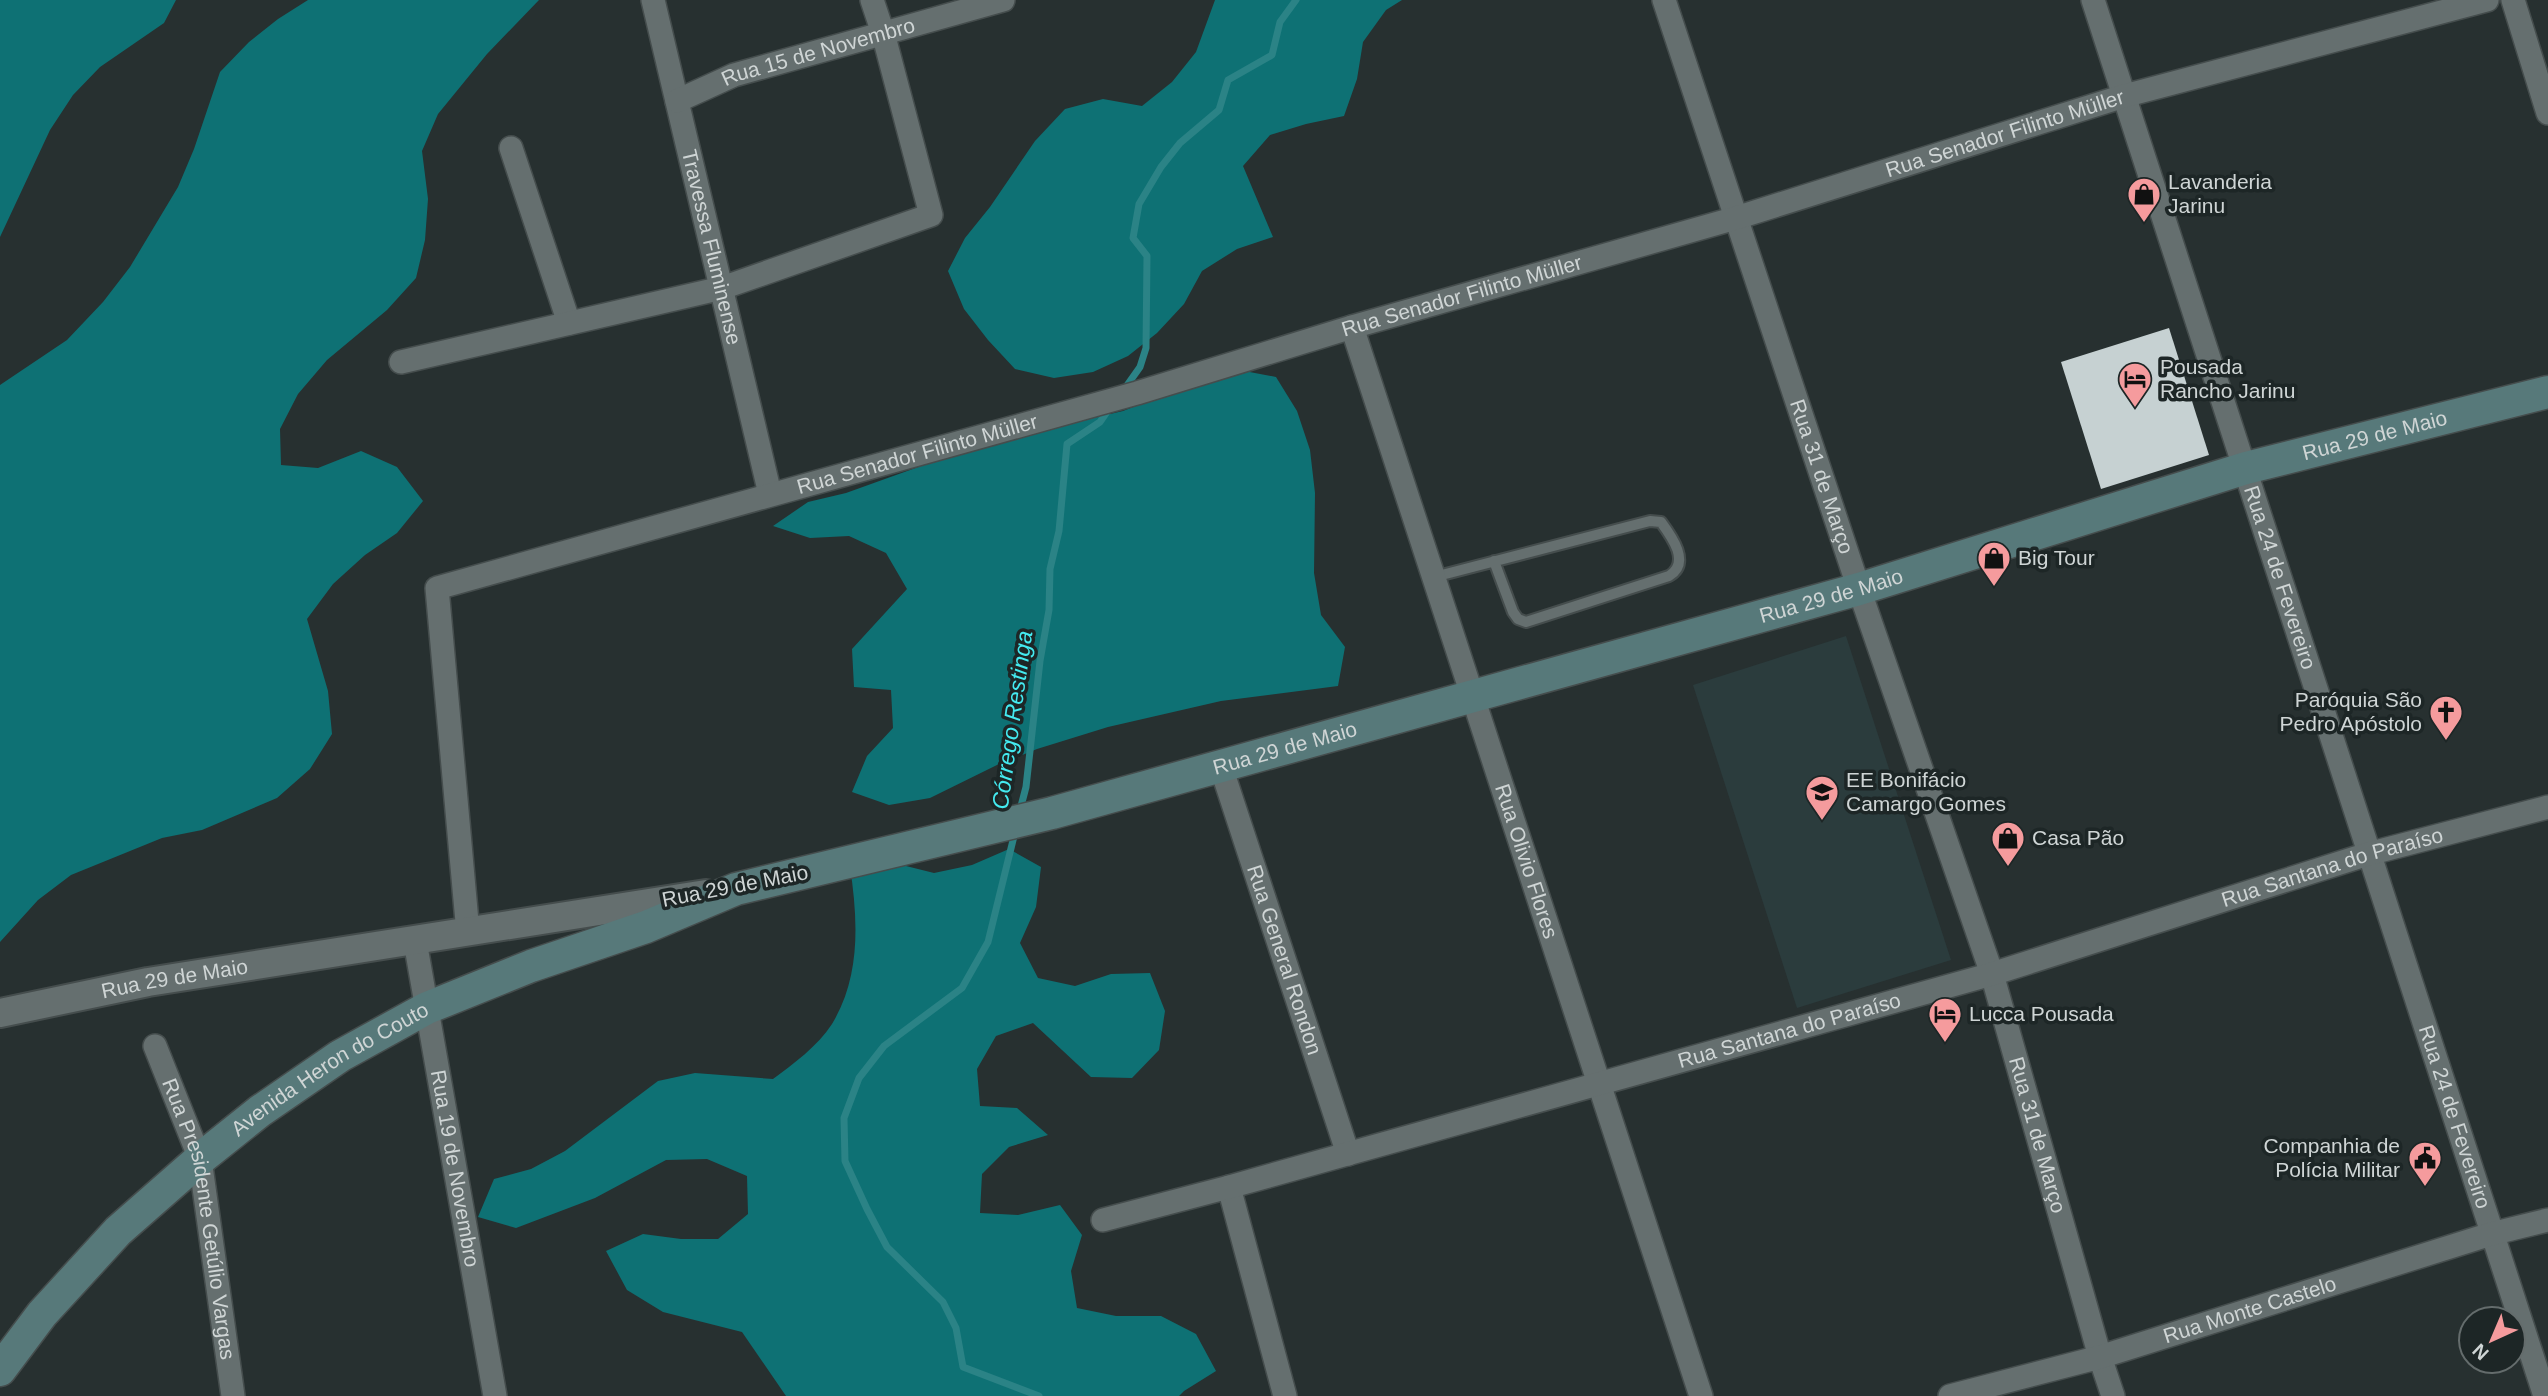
<svg xmlns="http://www.w3.org/2000/svg" width="2548" height="1396" font-family="Helvetica,sans-serif">
  <style>
    .built { fill: #2b3c3d }
    .forest { fill: #0e7174 }
    .lines { fill: none; stroke-linecap: round; stroke-linejoin: round }
    .stream { stroke: #2b8386; stroke-width: 7 }
    .building { fill: #c6d1d2 }
    .service-casing { stroke: #454d4d; stroke-width: 14 }
    .minor-casing { stroke: #454d4d; stroke-width: 26 }
    .tertiary-casing { stroke: #454d4d; stroke-width: 32 }
    .secondary-casing { stroke: #454d4d; stroke-width: 35 }
    .service { stroke: #656f6f; stroke-width: 10 }
    .minor { stroke: #656f6f; stroke-width: 23 }
    .tertiary { stroke: #656f6f; stroke-width: 28 }
    .secondary { stroke: #57797a; stroke-width: 32 }
    .labels { text-anchor: middle; stroke-width: 7; stroke-linejoin: round; paint-order: stroke }
    .street-label { font-size: 21px; fill: #cfd5d5; stroke: #1d2626 }
    .poi-label { font-size: 21px; fill: #cfd5d5; stroke: #1d2626; text-anchor: start }
    .water-label { font-size: 23px; font-style: italic; fill: #44eaf0; stroke: #1d2626 }
  </style>
  <rect width="100%" height="100%" fill="#273030"/>
  <!-- built -->
  <path class="built" d="M1846,636L1951,960L1797,1008L1693,685Z"/>
  <!-- forest -->
  <g class="forest">
    <path d="M0,0H176L164,23L100,67L73,95L50,130L0,237Z"/>
    <path d="M308,0H539L487,54L438,114L422,151L428,199L425,240L416,278L387,310L327,360L298,394L280,429L281,465L318,468L361,451L397,467L423,501L397,533L365,555L333,584L307,619L328,691L332,734L310,769L277,798L202,830L162,838L71,875L38,900L0,942V385L67,340L103,302L130,267L178,187L194,149L220,72L249,42L278,19Z"/>
    <path d="M1215,0H1402L1386,10L1363,42L1357,79L1344,116L1306,124L1270,135L1243,166L1273,237L1237,249L1202,271L1184,304L1157,333L1128,356L1093,372L1054,378L1015,369L988,340L964,309L948,271L965,238L990,207L1035,141L1065,109L1103,99L1142,106L1172,82L1196,52Z"/>
    <path d="M1239,370L1276,377L1297,411L1310,450L1315,493L1314,573L1321,615L1345,647L1338,686L1221,701L1108,727L1037,749L997,765L930,798L889,805L852,792L867,756L893,728L891,690L854,687L852,649L907,589L886,553L849,536L810,538L773,526L808,502L846,493L960,452L998,440L1123,411L1197,382Z"/>
    <path d="M1009,849L1041,867L1036,907L1020,943L1038,978L1075,986L1111,974L1150,973L1165,1011L1159,1050L1132,1078L1091,1077L1033,1023L996,1036L977,1069L980,1106L1017,1108L1048,1135L1009,1147L982,1174L980,1213L1018,1215L1060,1205L1082,1235L1071,1271L1077,1308L1116,1316H1161L1196,1334L1216,1371L1184,1391L1179,1396H786L742,1332L663,1312L627,1290L606,1251L643,1234L681,1239H718L748,1214L747,1176L707,1159L666,1160L595,1198L516,1228L478,1217L494,1179L531,1169L565,1151L658,1081L695,1073L773,1079C793,1064 818,1046 832,1024C861,976 858,920 850,867L898,864L934,873L972,865Z"/>
  </g>
  <g class="lines">
    <!-- stream -->
    <g class="stream">
      <path d="M1123,391L1140,367L1146,348L1147,256L1133,238L1139,204L1161,167L1180,143L1219,110L1228,80L1272,55L1280,22L1296,0"/>
      <path d="M1020,810L1026,787L1040,661L1049,610L1050,569L1059,531L1067,444L1100,422L1111,406"/>
      <path d="M1015,832L988,942L962,988L884,1046L859,1078L844,1118L845,1161L867,1209L887,1247L943,1302L956,1328L963,1367L1039,1396"/>
    </g>
  </g>
  <!-- building -->
  <path class="building" d="M2169,328L2209,455L2101,489L2061,362Z"/>
  <g class="lines">
    <defs>
      <path id="service" d="M1434,577L1650,521L1661,522C1672,537 1691,563 1669,576L1526,622L1518,619L1513,612L1494,561"/>
      <g id="minor">
        <path id="s1" d="M653,0L770,494"/>
        <path id="s2" d="M1664,0L1859,589L1992,974L2100,1357L2113,1396"/>
        <path id="s3" d="M2093,0L2545,1396"/>
        <path d="M2513,0L2548,113"/>
        <path id="s4" d="M677,101L734,75L1003,0"/>
        <path d="M511,148L569,323"/>
        <path id="s5" d="M1352,327L1701,1396"/>
        <path d="M401,362L722,288L931,215L883,33L872,0"/>
        <path id="s6" d="M1221,767L1348,1154"/>
        <path id="s7" d="M468,933L437,588L1137,393L1352,327L1736,218L2124,96L2487,0"/>
        <path id="s8" d="M415,941L495,1396"/>
        <path id="s9" d="M155,1046L200,1159L233,1396"/>
        <path d="M1229,1187L1285,1396"/>
        <path id="s10" d="M1103,1220L1229,1187L1992,974L2368,854L2548,807"/>
        <path id="s11" d="M1950,1396L2100,1357L2491,1234L2548,1220"/>
      </g>
      <g id="tertiary">
        <path id="s12" d="M0,1013L148,982L706,894"/>
      </g>
      <g id="secondary">
        <path id="s13" d="M0,1370L42,1314L118,1231L200,1159L260,1111L340,1056L427,1008L531,966L646,927L736,889L1052,813L1859,589L2246,468L2548,392"/>
      </g>
    </defs>
    <!-- service casing -->
    <use href="#service" class="service-casing"/>
    <!-- minor casing -->
    <use href="#minor" class="minor-casing"/>
    <!-- tertiary casing -->
    <use href="#tertiary" class="tertiary-casing"/>
    <!-- secondary casing -->
    <use href="#secondary" class="secondary-casing"/>
    <!-- service -->
    <use href="#service" class="service"/>
    <!-- minor -->
    <use href="#minor" class="minor"/>
    <!-- tertiary -->
    <use href="#tertiary" class="tertiary"/>
    <!-- secondary -->
    <use href="#secondary" class="secondary"/>
  </g>
  <!-- icons -->
  <defs>
    <symbol id="shop-pin" viewBox="-11 -11 22 30"><path d="M0 17L-7.5 6A9.5 9.5 0 1 1 7.5 6Z" fill="#f59b9d" stroke="#1d2626"/><path d="M-5-2.5h2.3a2.7 3.5 0 0 1 5.4 0H5L5.5 6h-11ZM-1.5-2.5h3a1.5 2.3 0 0 0-3 0Z" fill="#111"/></symbol>
    <symbol id="hotel-pin" viewBox="-11 -11 22 30"><path d="M0 17L-7.5 6A9.5 9.5 0 1 1 7.5 6Z" fill="#f59b9d" stroke="#1d2626"/><path d="M-6-4.5h1.5V1H6V5H4.5V3h-9V5H-6ZM-4 0a1.8 1.8 0 1 1 3.6 0ZM.5 0V-2.5h3Q6-2.5 6 0Z" fill="#111"/></symbol>
    <symbol id="church-pin" viewBox="-11 -11 22 30"><path d="M0 17L-7.5 6A9.5 9.5 0 1 1 7.5 6Z" fill="#f59b9d" stroke="#1d2626"/><path d="M-1.2-6h2.4v3.5h3.3v2.4h-3.3V6h-2.4V-.1h-3.3v-2.4h3.3Z" fill="#111"/></symbol>
    <symbol id="school-pin" viewBox="-11 -11 22 30"><path d="M0 17L-7.5 6A9.5 9.5 0 1 1 7.5 6Z" fill="#f59b9d" stroke="#1d2626"/><path d="M0-5L7-2L0 1L-7-2ZM-4 1L0 2.5L4 1V4Q0 6-4 4Z" fill="#111"/></symbol>
    <symbol id="civic-pin" viewBox="-11 -11 22 30"><path d="M0 17L-7.5 6A9.5 9.5 0 1 1 7.5 6Z" fill="#f59b9d" stroke="#1d2626"/><path d="M-.6-6.5H3V-4.5H.6V-3L4-1V1h2V6H-6V1h2V-1L-.6-3ZM-1.2 2.5V6h2.4V2.5Z" fill="#111"/></symbol>
  </defs>
  <g fill-rule="evenodd">
    <use href="#shop-pin" x="2125" y="175" width="38" height="52"/>
    <use href="#hotel-pin" x="2116" y="360" width="38" height="52"/>
    <use href="#shop-pin" x="1975" y="539" width="38" height="52"/>
    <use href="#church-pin" x="2427" y="693" width="38" height="52"/>
    <use href="#school-pin" x="1803" y="773" width="38" height="52"/>
    <use href="#shop-pin" x="1989" y="819" width="38" height="52"/>
    <use href="#hotel-pin" x="1926" y="995" width="38" height="52"/>
    <use href="#civic-pin" x="2406" y="1139" width="38" height="52"/>
  </g>
  <g class="labels">
    <!-- street labels -->
    <g class="street-label">
      <text dy="7" stroke="none"><textPath href="#s4" startOffset="150">Rua 15 de Novembro</textPath></text>
      <text dy="7" stroke="none"><textPath href="#s7" startOffset="1979">Rua Senador Filinto Müller</textPath></text>
      <text dy="7" stroke="none"><textPath href="#s1" startOffset="254">Travessa Fluminense</textPath></text>
      <text dy="7" stroke="none"><textPath href="#s7" startOffset="1412">Rua Senador Filinto Müller</textPath></text>
      <text dy="7" stroke="none"><textPath href="#s13" startOffset="2597">Rua 29 de Maio</textPath></text>
      <text dy="7" stroke="none"><textPath href="#s7" startOffset="845">Rua Senador Filinto Müller</textPath></text>
      <text dy="7" stroke="none"><textPath href="#s2" startOffset="502">Rua 31 de Março</textPath></text>
      <text dy="7" stroke="none"><textPath href="#s3" startOffset="607">Rua 24 de Fevereiro</textPath></text>
      <text dy="7" stroke="none"><textPath href="#s13" startOffset="2030">Rua 29 de Maio</textPath></text>
      <text dy="7" stroke="none"><textPath href="#s13" startOffset="1463">Rua 29 de Maio</textPath></text>
      <text dy="7" stroke="none"><textPath href="#s5" startOffset="562">Rua Olivio Flores</textPath></text>
      <text dy="7" stroke="none"><textPath href="#s10" startOffset="1279">Rua Santana do Paraíso</textPath></text>
      <text transform="translate(735 886) rotate(-11)" y="7">Rua 29 de Maio</text>
      <text dy="7" stroke="none"><textPath href="#s6" startOffset="203">Rua General Rondon</textPath></text>
      <text dy="7" stroke="none"><textPath href="#s12" startOffset="178">Rua 29 de Maio</textPath></text>
      <text dy="7" stroke="none"><textPath href="#s10" startOffset="712">Rua Santana do Paraíso</textPath></text>
      <text dy="7" stroke="none"><textPath href="#s13" startOffset="450">Avenida Heron do Couto</textPath></text>
      <text dy="7" stroke="none"><textPath href="#s3" startOffset="1174">Rua 24 de Fevereiro</textPath></text>
      <text dy="7" stroke="none"><textPath href="#s2" startOffset="1195">Rua 31 de Março</textPath></text>
      <text dy="7" stroke="none"><textPath href="#s8" startOffset="231">Rua 19 de Novembro</textPath></text>
      <text dy="7" stroke="none"><textPath href="#s9" startOffset="180">Rua Presidente Getúlio Vargas</textPath></text>
      <text dy="7" stroke="none"><textPath href="#s11" startOffset="312">Rua Monte Castelo</textPath></text>
    </g>
    <!-- poi labels -->
    <g class="poi-label">
      <text x="2168" y="189">Lavanderia<tspan x="2168" dy="24">Jarinu</tspan></text>
      <text x="2160" y="374">Pousada<tspan x="2160" dy="24">Rancho Jarinu</tspan></text>
      <text x="2018" y="565">Big Tour</text>
      <text x="2422" y="707" text-anchor="end">Paróquia São<tspan x="2422" dy="24">Pedro Apóstolo</tspan></text>
      <text x="1846" y="787">EE Bonifácio<tspan x="1846" dy="24">Camargo Gomes</tspan></text>
      <text x="2032" y="845">Casa Pão</text>
      <text x="1969" y="1021">Lucca Pousada</text>
      <text x="2400" y="1153" text-anchor="end">Companhia de<tspan x="2400" dy="24">Polícia Militar</tspan></text>
    </g>
    <!-- water labels -->
    <g class="water-label">
      <text transform="translate(1012 720) rotate(-82)" y="8">Córrego Restinga</text>
    </g>
  </g>
  <!-- north arrow -->
  <g transform="translate(2492 1340) rotate(224)"><circle r="33" fill="#1d2626" stroke="#646c6c" stroke-width="2"/>
  <path d="M0-5L12 26L0 18L-12 26Z" fill="#f59b9d"/>
  <text y="-10" font-size="19" font-weight="bold" text-anchor="middle" fill="#cfd5d5">N</text>
  </g>
</svg>
